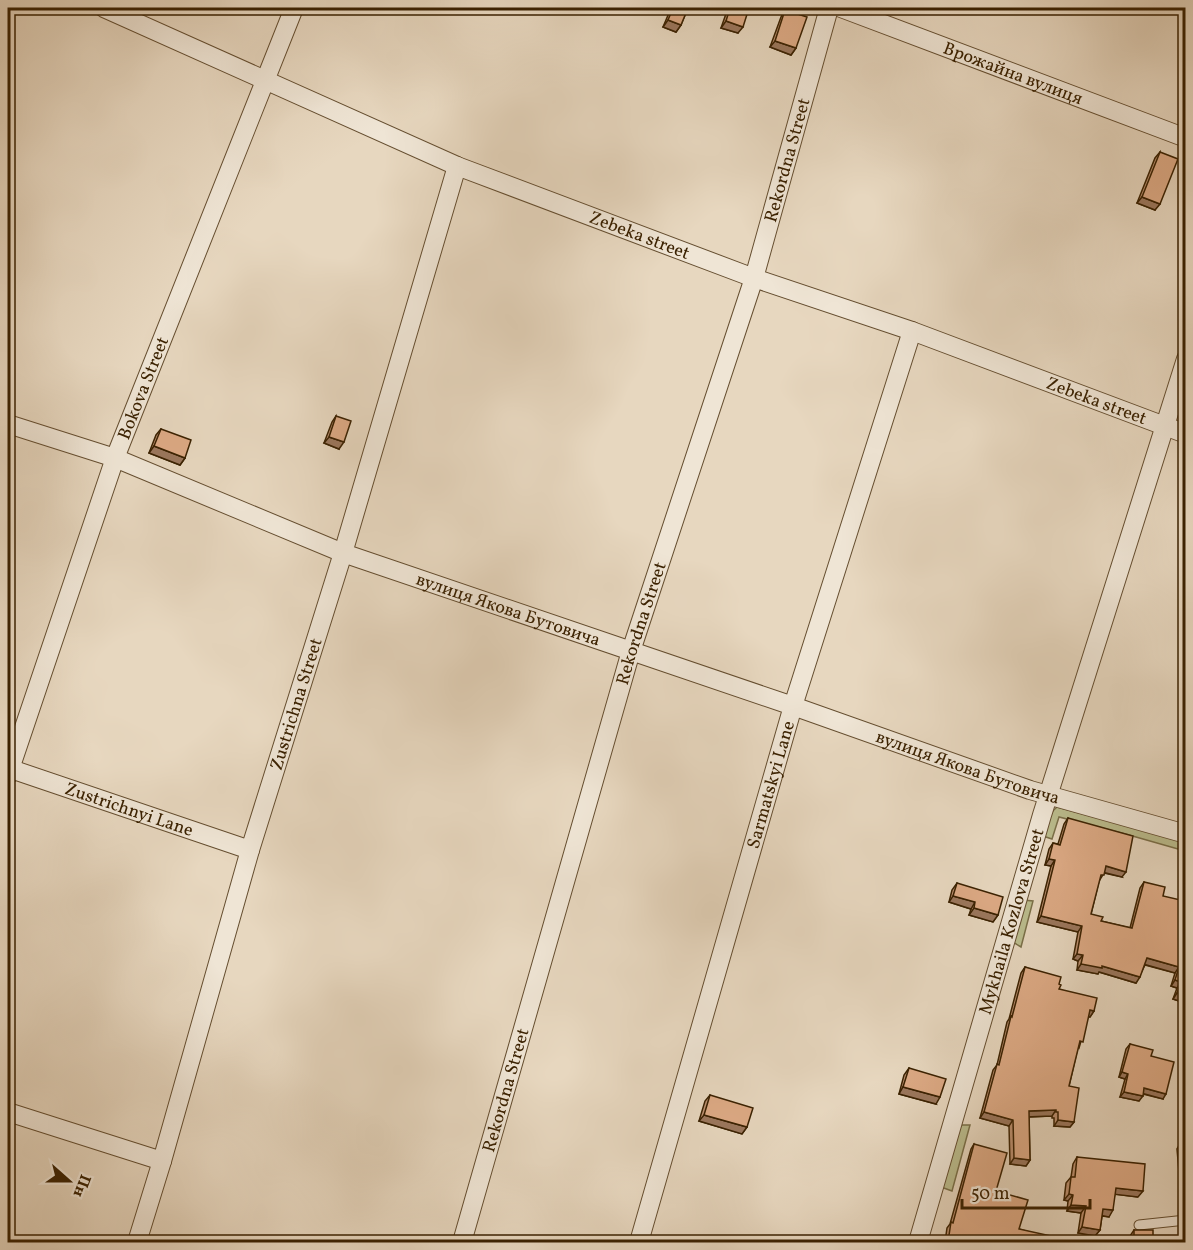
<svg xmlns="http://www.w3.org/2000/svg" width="1193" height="1250" font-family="Vollkorn,serif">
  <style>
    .green { fill: #bbbd8e; stroke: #7a6f48; stroke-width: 1.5 }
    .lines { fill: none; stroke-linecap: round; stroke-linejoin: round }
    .service-casing { stroke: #654e30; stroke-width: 11 }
    .minor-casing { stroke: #654e30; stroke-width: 20 }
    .service { stroke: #efe5d5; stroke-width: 9 }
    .minor { stroke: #efe5d5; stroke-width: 18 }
    .wall { fill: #be9272; stroke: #3a2101; stroke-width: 1.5 }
    .shaded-wall { fill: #9b775d; stroke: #3a2101; stroke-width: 1.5 }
    .building { fill: #ddaa85; stroke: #3a2101; stroke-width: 1.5 }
    .labels { text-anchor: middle; stroke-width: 4.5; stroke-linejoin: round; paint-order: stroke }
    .street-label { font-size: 18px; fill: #3a2101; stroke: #efe5d5 }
  </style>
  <rect width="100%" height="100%" fill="#e7d7bf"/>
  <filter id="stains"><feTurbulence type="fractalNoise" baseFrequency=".00333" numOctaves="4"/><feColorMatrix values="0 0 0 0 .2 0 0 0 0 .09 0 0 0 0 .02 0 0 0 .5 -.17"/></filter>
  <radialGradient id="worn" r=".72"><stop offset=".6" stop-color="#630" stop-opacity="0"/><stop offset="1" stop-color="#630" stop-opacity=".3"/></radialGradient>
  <!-- green -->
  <g class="green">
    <path d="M1057,807L1185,841V851L1129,835L1059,817L1052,839L1046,837L1043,834C1047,824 1049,813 1057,807Z"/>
    <path d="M1023,900L1033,901L1021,947L1011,941Z"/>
    <path d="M960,1125H970L952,1191L941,1187Z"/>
  </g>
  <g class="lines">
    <defs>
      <path id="service" d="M1139,1225L1186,1220"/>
      <g id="minor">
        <path id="s1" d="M104,8L457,166L754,278L912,331L1186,434"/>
        <path id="s2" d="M841,8L1186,138"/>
        <path id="s3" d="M8,424L115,458L343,553L793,706L1030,790L1186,834"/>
        <path id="s4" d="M8,768L250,850"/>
        <path id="s5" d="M8,775L115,458L294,8"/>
        <path d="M8,1112L162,1161"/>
        <path id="s6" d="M137,1242L162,1161L250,850L343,553L457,166"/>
        <path id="s7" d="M462,1242L631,651L754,278L829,8"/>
        <path id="s8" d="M639,1242L793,706L912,331"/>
        <path id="s9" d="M918,1242L1042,815L1186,359"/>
      </g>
    </defs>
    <!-- service casing -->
    <use href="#service" class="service-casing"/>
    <!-- minor casing -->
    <use href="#minor" class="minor-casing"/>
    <!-- service -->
    <use href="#service" class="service"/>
    <!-- minor -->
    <use href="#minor" class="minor"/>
  </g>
  <!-- wall -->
  <g class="wall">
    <path d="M668,8H688L681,25L676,32L663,27L671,8Z"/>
    <path d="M728,8H749L738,33L721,28Z"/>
    <path d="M785,10L796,48L791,55L770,47L781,17Z"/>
    <path d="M1160,152L1155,210L1137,203L1155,158Z"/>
    <path d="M336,416L339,449L324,443L332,422Z"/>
    <path d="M161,429L185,458L180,465L149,453L156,435Z"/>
    <path d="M1068,818L1122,877L1104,873L1099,881L1091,914L1101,921L1130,928L1140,888L1144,882L1163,896L1185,1003L1173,999L1177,988L1171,986L1175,973L1145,965L1136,983L1099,972L1098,974L1077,970L1078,961L1073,959L1078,932L1037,922L1051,866L1045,865L1049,849L1053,843L1058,844L1064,824Z"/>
    <path d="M957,883L998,915L993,922L969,915L971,909L949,902L952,890Z"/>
    <path d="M1025,967L1059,984V989L1094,1011L1090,1017H1088L1079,1048L1078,1047L1069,1086L1074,1122L1070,1127L1054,1126V1118H1052V1116L1029,1117L1030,1160L1026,1166L1010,1164L1009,1126L980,1118L993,1070L997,1065L1007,1022L1009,1019L1021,973Z"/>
    <path d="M1130,1044L1151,1056L1163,1099L1143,1094L1139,1101L1120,1097L1125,1079L1119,1077L1126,1049Z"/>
    <path d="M909,1068L936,1104L899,1094L904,1075Z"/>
    <path d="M710,1095L747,1127L742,1134L699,1121L705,1101Z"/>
    <path d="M1181,1142H1185V1193L1181,1194L1177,1149Z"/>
    <path d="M974,1144L996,1191L1019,1229L1050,1238L1056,1242H945L947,1228L950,1224L971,1149Z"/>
    <path d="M1077,1157L1138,1197L1115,1194L1109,1217L1102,1216L1100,1230L1095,1236L1078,1233L1081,1213L1067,1211L1068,1201L1064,1200L1066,1183L1071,1177L1073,1164Z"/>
    <path d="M1134,1230L1153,1242H1130V1236Z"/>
  </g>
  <!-- shaded-wall -->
  <g class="shaded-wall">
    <path d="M668,20L681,25L676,32L663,27Z"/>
    <path d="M726,21L743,27L738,33L721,28Z"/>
    <path d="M775,41L796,48L791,55L770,47Z"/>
    <path d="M1142,197L1160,204L1155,210L1137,203Z"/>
    <path d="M329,437L344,442L339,449L324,443Z"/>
    <path d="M154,446L185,458L180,465L149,453Z"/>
    <path d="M1049,859L1055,860L1051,866L1045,865Z"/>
    <path d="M1106,866L1126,872L1122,877L1102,872Z"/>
    <path d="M953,896L975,902L971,909L949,902Z"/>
    <path d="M974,908L998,915L993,922L969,915Z"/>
    <path d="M1041,916L1082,926L1078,932L1037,922Z"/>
    <path d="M1077,954L1083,955L1078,961L1073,959Z"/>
    <path d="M1147,958L1179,967L1175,973L1143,964Z"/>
    <path d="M1081,964L1102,966L1140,977L1136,983L1099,972L1098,974L1077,970Z"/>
    <path d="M1175,980L1181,982L1177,988L1171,986Z"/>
    <path d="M1177,993L1185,996V1003L1173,999Z"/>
    <path d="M1090,1010L1094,1011L1090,1017L1086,1016Z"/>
    <path d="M1122,1072L1128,1074L1125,1079L1119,1077Z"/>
    <path d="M903,1087L940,1097L936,1104L899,1094Z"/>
    <path d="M1144,1088L1166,1094L1163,1099L1141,1093Z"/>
    <path d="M1124,1092L1143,1096L1139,1101L1120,1097Z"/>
    <path d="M1056,1110L1052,1116L1025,1117L1029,1111Z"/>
    <path d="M984,1112L1013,1120L1009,1126L980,1118Z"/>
    <path d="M704,1115L747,1127L742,1134L699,1121Z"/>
    <path d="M1058,1120L1074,1122L1070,1127L1054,1126Z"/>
    <path d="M1014,1158L1030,1160L1026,1166L1010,1164Z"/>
    <path d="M1116,1188L1143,1191L1138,1197L1112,1194Z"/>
    <path d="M1069,1194L1073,1195L1068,1201L1064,1200Z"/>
    <path d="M1071,1205L1086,1206L1081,1213L1067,1211Z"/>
    <path d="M1103,1209L1113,1210L1109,1217L1099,1215Z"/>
    <path d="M1082,1227L1100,1230L1095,1236L1078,1233Z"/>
  </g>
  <!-- building -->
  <g class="building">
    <path d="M673,8H688L681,25L668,20Z"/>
    <path d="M730,8H749L743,27L726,21Z"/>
    <path d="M785,10L807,17L796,48L775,41Z"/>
    <path d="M1160,152L1178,159L1160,204L1142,197Z"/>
    <path d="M336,416L351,421L344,442L329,437Z"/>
    <path d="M161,429L191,440L185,458L154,446Z"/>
    <path d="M1068,818L1133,836L1126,872L1106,866L1104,875H1101L1091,914L1103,917L1101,921L1132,928L1144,882L1165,887L1163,896L1185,901V996L1177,993L1181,982L1175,980L1179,967L1147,958L1140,977L1102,966V968L1081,964L1083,955L1077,954L1082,926L1041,916L1055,860L1049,859L1053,843L1060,845Z"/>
    <path d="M957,883L1003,897L998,915L974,908L975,902L953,896Z"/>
    <path d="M1025,967L1061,977L1059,984L1061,985L1059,989L1097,998L1094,1011L1090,1010L1083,1042L1080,1041L1069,1086L1079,1088L1074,1122L1058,1120V1112H1056V1110L1029,1111L1030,1160L1014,1158L1013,1120L984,1112L997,1064L999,1065L1011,1016L1012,1017Z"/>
    <path d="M1130,1044L1153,1050L1151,1056L1174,1062L1166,1094L1144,1088L1143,1096L1124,1092L1128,1074L1122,1072Z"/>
    <path d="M909,1068L946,1079L940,1097L903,1087Z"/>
    <path d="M710,1095L753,1108L747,1127L704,1115Z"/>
    <path d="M1181,1142H1185V1181Z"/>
    <path d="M974,1144L1007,1153L996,1191L1028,1200L1019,1229L1051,1236L1050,1238L1056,1239V1242H948L951,1222L953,1223Z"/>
    <path d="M1077,1157L1145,1164L1143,1191L1116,1188L1113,1210L1103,1209L1100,1230L1082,1227L1086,1206L1071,1205L1073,1195L1069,1194L1071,1177H1075Z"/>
    <rect x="1134" y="1230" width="19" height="12"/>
    <path d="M1185,1239V1242H1159Z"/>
  </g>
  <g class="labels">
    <!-- street labels -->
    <g class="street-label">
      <text dy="6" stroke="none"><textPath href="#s2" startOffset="184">Врожайна вулиця</textPath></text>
      <text dy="6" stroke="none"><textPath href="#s7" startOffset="1130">Rekordna Street</textPath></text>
      <text dy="6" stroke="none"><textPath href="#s1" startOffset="582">Zebeka street</textPath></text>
      <text dy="6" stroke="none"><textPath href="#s5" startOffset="410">Bokova Street</textPath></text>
      <text dy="6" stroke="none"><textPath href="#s1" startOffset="1068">Zebeka street</textPath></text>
      <text dy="6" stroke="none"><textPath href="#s3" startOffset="534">вулиця Якова Бутовича</textPath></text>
      <text dy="6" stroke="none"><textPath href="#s7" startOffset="644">Rekordna Street</textPath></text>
      <text dy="6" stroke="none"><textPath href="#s6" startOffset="561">Zustrichna Street</textPath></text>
      <text dy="6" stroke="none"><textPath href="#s3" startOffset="1020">вулиця Якова Бутовича</textPath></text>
      <text dy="6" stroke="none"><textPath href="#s8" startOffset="476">Sarmatskyi Lane</textPath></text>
      <text dy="6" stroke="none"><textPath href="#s4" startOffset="128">Zustrichnyi Lane</textPath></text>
      <text dy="6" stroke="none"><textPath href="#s9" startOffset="334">Mykhaila Kozlova Street</textPath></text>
      <text dy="6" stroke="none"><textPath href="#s7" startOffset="158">Rekordna Street</textPath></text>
    </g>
  </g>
  <!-- margin -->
  <rect width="1193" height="1250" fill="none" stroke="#e7d7bf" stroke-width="30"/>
  <rect x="9" y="9" width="1175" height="1232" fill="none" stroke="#3a2101" stroke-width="3"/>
  <rect x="15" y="15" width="1163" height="1220" fill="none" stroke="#3a2101" stroke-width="1.5"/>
  <!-- north arrow -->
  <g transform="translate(69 1181) rotate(111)" stroke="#efe5d5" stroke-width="4.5" paint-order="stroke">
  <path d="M0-4.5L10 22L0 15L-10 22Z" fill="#3a2101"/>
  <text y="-9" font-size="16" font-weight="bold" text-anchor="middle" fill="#3a2101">Пн</text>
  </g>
  <!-- scale -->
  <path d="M962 1199v9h128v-9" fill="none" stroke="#3a2101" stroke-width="3"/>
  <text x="971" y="1199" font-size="18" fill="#3a2101" stroke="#efe5d5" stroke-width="4.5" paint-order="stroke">50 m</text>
  <rect width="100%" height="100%" filter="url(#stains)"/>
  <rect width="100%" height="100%" fill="url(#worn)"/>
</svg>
